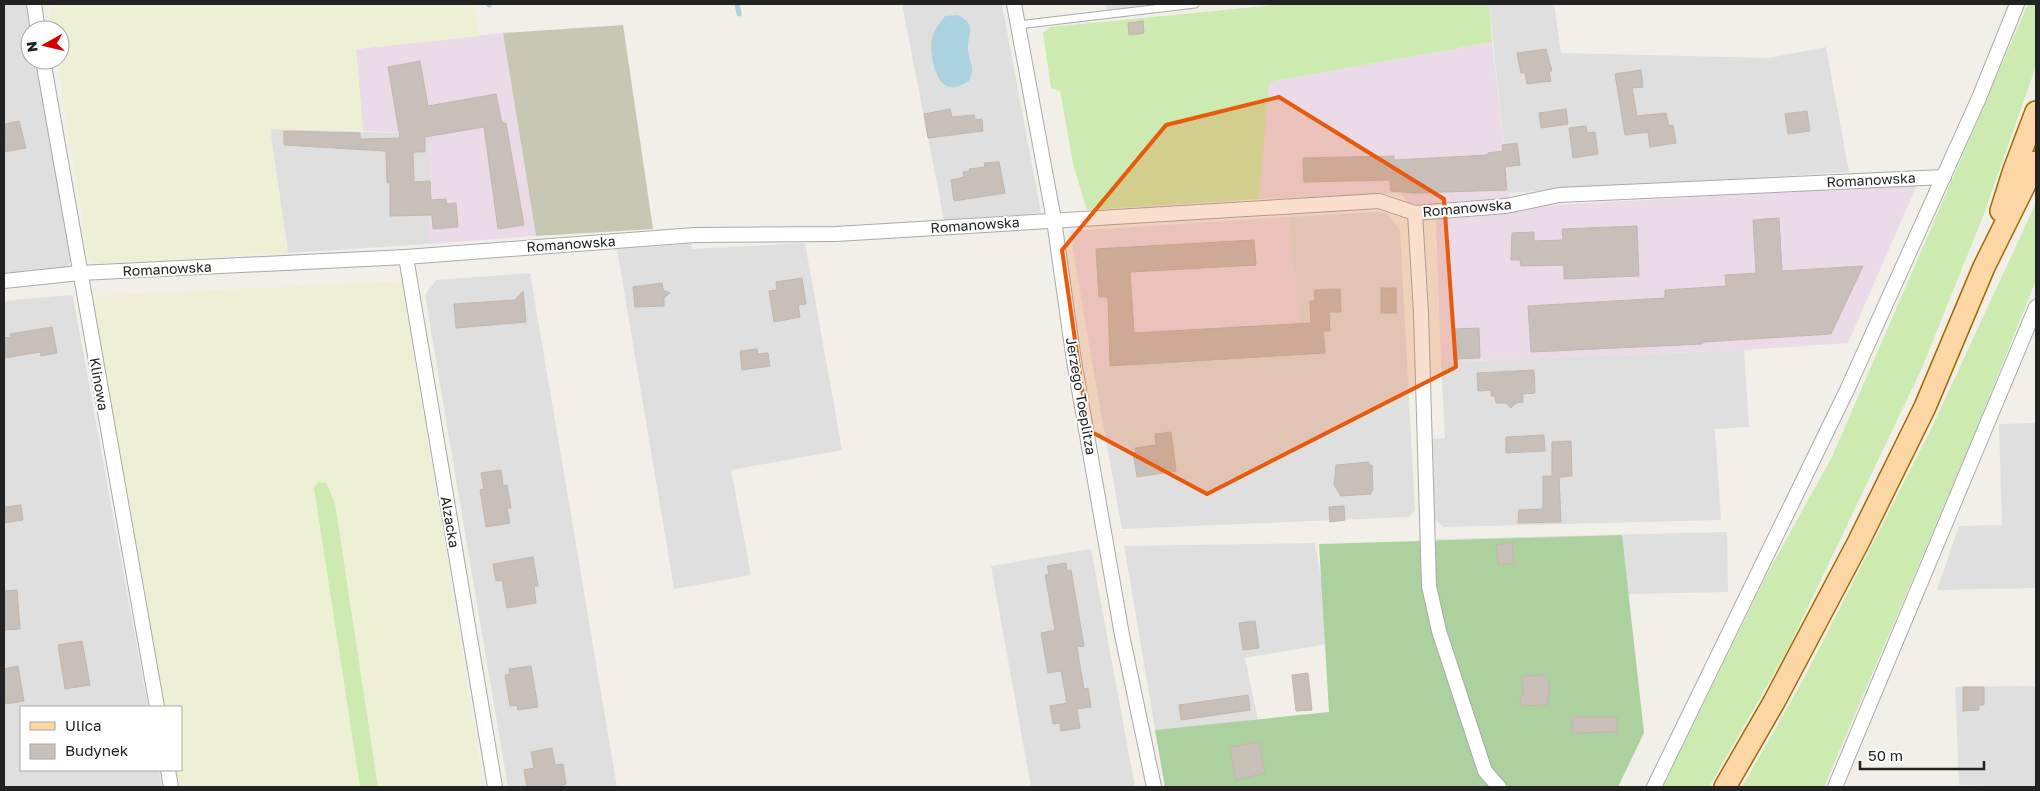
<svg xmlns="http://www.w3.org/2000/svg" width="2040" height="791" font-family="'Golos Text',sans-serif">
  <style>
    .residential { fill: #e0dfdf }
    .industrial { fill: #ebdbe8 }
    .construction { fill: #c7c7b4 }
    .farmland { fill: #eef0d5 }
    .grass { fill: #cdebb0 }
    .forest { fill: #add19e }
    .water { fill: #aad3df }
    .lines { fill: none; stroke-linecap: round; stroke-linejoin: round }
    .stream { stroke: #aad3df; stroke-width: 5 }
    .building { fill: #c7bfb8; stroke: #c4b6ab }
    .service-casing { stroke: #a9a9a9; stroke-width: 9 }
    .minor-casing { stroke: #a9a9a9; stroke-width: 16 }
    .primary-casing { stroke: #a06b00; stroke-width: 24 }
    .service { stroke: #fff; stroke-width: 7 }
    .minor { stroke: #fff; stroke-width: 14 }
    .primary { stroke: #fcd6a4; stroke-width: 21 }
    .marked { fill: #e8590c; fill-opacity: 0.2; stroke: #e8590c; stroke-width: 4; stroke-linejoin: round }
    .labels { text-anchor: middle; stroke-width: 4; stroke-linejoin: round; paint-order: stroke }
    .street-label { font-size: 14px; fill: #222; stroke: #fff }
  </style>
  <rect width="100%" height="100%" fill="#f2efe9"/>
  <!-- residential -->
  <g class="residential">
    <path d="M4,4H27L32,30H30V60H37L71,261L65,268L4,273Z"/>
    <path d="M902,4H1002L1041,213L944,220Z"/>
    <path d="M1106,4H1159L1107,10Z"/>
    <path d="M1489,4H1554L1561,53L1769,58L1826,47L1849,172L1509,193Z"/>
    <path d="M270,129L431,134L429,244L288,253Z"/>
    <path d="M1377,212L1388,214L1400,230L1415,510L1409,517L1122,529L1093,368L1303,355L1288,217Z"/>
    <path d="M805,243L842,450L731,470L751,575L674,589L617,249L691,244L692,249Z"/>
    <path d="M530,273L617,787H508L425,295L436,280Z"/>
    <path d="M70,295L73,297L148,707H21V770H159L162,787H4V301Z"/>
    <path d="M1744,350L1749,427L1715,429L1721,520L1443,527L1433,518L1430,439L1445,438L1441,362Z"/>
    <path d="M2036,423V588L1937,590L1959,526L2002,525L1999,424Z"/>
    <path d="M1727,532L1728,592L1628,594L1644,733L1439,587L1437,539Z"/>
    <path d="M1315,543L1332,643L1245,658L1272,787H1165L1124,546Z"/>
    <path d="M1091,549L1135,787H1031L991,566Z"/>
    <path d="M2036,686V787L1959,785L1955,687Z"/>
  </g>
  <!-- industrial -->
  <g class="industrial">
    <path d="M503,33L536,236L429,244L431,134L363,131L356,49Z"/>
    <path d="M1492,42L1510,200L1423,206L1410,205L1400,193L1259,199L1268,82Z"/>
    <path d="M1917,185L1848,343L1744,350L1441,362L1436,218L1510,212L1533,206Z"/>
    <path d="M1288,217L1304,355L1093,368L1070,231Z"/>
  </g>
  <!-- construction -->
  <path class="construction" d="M623,25L653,229L536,236L503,33Z"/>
  <!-- farmland -->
  <g class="farmland">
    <path d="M49,4H474L480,36L356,49L363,131L270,129L288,253L99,264L92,262L88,254L57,60H60V30H53Z"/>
    <path d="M402,281L484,787H378L335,503L318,482L314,488L360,787H177L174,770H181V707H163L92,296Z"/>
  </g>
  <!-- grass -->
  <g class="grass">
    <path d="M1284,4H1489L1492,42L1269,82L1259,199L1087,210L1074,168L1060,91L1051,88L1043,33L1050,27Z"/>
    <path d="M2028,4H2036V66L1984,214L1922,368L1788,649L1709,787H1663L1767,574L1832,457Z"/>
    <path d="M2036,203V280L1973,438L1824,787H1742L1803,680L1931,429Z"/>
    <path d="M318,482L326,483L335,503L378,787H360L314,488Z"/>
  </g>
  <!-- forest -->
  <path class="forest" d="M1622,535L1644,733L1618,787H1165L1155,730L1329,712L1319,544Z"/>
  <!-- water -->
  <path class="water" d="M958,15C977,25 968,32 968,48C968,64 977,64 969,81C963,84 956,89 950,87C935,85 929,52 932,39C933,31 941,22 945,16Z"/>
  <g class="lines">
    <!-- stream -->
    <g class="stream">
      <path d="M489,4V5"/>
      <path d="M737,4L739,14"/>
    </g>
  </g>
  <!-- building -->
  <g class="building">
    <path d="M1143,21L1144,33L1129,35L1128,23Z"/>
    <path d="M1546,49L1552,71H1549L1551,81L1527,84L1525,73H1521L1517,53Z"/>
    <path d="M420,61L428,106L496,94L502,123H506L524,225L498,229L484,127L425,137V152H413L414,182L430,181L431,200L446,199V204L456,203L458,227L433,229L432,215L390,216V183H387L386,151L284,145V131L360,133V139L400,138L388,67Z"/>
    <path d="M1641,70L1643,87L1632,88L1637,116L1666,113L1669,126L1673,125L1676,143L1650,147L1648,132L1625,135L1615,74Z"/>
    <path d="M950,109L952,117L974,115L975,120L982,119L983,131L928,138L924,114Z"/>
    <path d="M1566,109L1568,124L1541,128L1539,113Z"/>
    <path d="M1807,111L1810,131L1788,134L1785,114Z"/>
    <path d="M19,121L26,148L4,152L5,124Z"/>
    <path d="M1586,126L1587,133L1595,132L1598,154L1573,158L1569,128Z"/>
    <path d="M1517,143L1520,165L1505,167L1507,190L1415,193L1391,191L1390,180L1304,182L1303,158L1394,156V160L1488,155V153L1503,151L1502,145Z"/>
    <path d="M999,162L1005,193L954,201L951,180L964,177L963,172L970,171L969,169L985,167L984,163Z"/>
    <path d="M1779,218L1782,271L1863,266L1831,334L1704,342L1702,344L1531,352L1528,306L1665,298V290L1726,286L1725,275L1756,273L1753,220Z"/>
    <path d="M1637,226L1639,276L1564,279V265L1521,266L1520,260H1511L1512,233L1534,232V241L1563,240L1562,229Z"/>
    <path d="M1254,240L1256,265L1130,272L1134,333L1311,323L1310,301H1315L1314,290L1340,289L1341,312H1329L1330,331H1323L1325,353L1110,366L1108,297H1099L1096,249Z"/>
    <path d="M802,278L806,304L798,305L800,317L774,322L769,291L777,290L776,282Z"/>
    <path d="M662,283L663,290L670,293L664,298V306L635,307L633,287Z"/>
    <rect x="1381" y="288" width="15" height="25"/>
    <path d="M523,291L526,322L456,328L454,304L515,300Z"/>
    <path d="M52,327L57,353L41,356L40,352L4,358V338L11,337L10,334Z"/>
    <path d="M1479,328L1480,358L1455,359L1454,329Z"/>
    <path d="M757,349L758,354L768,353L770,366L742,370L740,351Z"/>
    <path d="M1534,370L1535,393L1523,394V402L1516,403L1511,408L1506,403H1496L1495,396H1491V390L1478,391L1477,373Z"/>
    <path d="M1171,432L1176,471L1137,477L1133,453L1136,452L1135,448L1156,445L1155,434Z"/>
    <path d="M1544,435L1545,451L1506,453V437Z"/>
    <path d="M1571,441L1572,476L1559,477L1561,522L1518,523L1519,510L1543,509V476H1552V442Z"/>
    <path d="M1369,462V465H1372L1373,491H1371V494L1341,496L1334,485L1336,465Z"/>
    <path d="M501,470L503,486L507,485L511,508H507L510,523L486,527L480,490L484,489L481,473Z"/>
    <path d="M21,505L23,520L4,523V507Z"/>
    <path d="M1344,506L1345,520L1330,522L1329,507Z"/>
    <path d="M1512,542L1514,563L1499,565L1496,545Z"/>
    <path d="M533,557L538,586H534L536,603L507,608L502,580L496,581L493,564Z"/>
    <path d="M1066,563L1067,571L1071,570L1084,646L1077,647L1084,689L1088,688L1091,707L1077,709L1080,728L1061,731L1060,723L1053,724L1050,706L1067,703L1061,671L1048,673L1041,633L1055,630L1045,575L1049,574L1047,566Z"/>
    <path d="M17,590L20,629L4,630V591Z"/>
    <path d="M1255,621L1259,648L1243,650L1239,623Z"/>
    <path d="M82,641L90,685L65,689L58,645Z"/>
    <path d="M18,666L24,701L4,704V669Z"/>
    <path d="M531,666L538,707L518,710L517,705L510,706L505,675L510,674L509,669Z"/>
    <path d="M1308,673L1312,710L1296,711L1292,675Z"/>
    <path d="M1546,675L1550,687L1547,705L1523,706L1520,702V697L1523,694L1522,676Z"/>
    <path d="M1963,687H1984V705H1979V710L1963,711Z"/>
    <path d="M1248,695L1250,710L1181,720L1179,705Z"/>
    <path d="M1572,717H1617V732L1572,733Z"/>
    <path d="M1259,742L1265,773L1236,780L1230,747Z"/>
    <path d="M552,748L555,765L563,764L566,784L556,787H527L524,770L534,768L531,752Z"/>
  </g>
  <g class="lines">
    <defs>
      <path id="service" d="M1018,25L1195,4"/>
      <g id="minor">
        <path d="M34,4L38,30"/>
        <path d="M1014,4L1054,220L1074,361L1122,635L1154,787"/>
        <path d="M43,60L157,707"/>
        <path d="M1415,213L1421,313L1429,586L1439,631L1485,771L1499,787"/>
        <path d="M406,257L495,787"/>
        <path d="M4,281L80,273L406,257L695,235L836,234L1379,201L1415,213L1506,206L1559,195L1944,177"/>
        <path d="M168,770L171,787"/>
        <path d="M1654,787L1847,390L1979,98L2017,4"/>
        <path d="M1835,787L2036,307"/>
      </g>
      <g id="primary">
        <path d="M2001,211L2014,170L2036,112"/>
        <path d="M1725,787L1774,702L1858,543L1925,407L1984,267L2036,162"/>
      </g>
    </defs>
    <!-- service casing -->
    <use href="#service" class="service-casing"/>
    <!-- minor casing -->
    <use href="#minor" class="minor-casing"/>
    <!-- primary casing -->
    <use href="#primary" class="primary-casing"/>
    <!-- service -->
    <use href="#service" class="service"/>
    <!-- minor -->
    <use href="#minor" class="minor"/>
    <!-- primary -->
    <use href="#primary" class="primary"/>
  </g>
  <!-- marked area -->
  <path class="marked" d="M1279,97L1444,199L1456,367L1207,494L1088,430L1062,250L1166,125Z"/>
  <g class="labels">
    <!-- street labels -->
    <g class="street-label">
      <text transform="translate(1871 180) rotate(-3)" y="5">Romanowska</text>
      <text transform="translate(1467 208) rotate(-5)" y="5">Romanowska</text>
      <text transform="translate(975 225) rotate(-4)" y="5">Romanowska</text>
      <text transform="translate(571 244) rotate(-4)" y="5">Romanowska</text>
      <text transform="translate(167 269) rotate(-3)" y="5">Romanowska</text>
      <text transform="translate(99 384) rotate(80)" y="5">Klinowa</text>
      <text transform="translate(1081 396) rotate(80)" y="5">Jerzego Toeplitza</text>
      <text transform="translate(450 522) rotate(80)" y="5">Alzacka</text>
    </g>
  </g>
  <!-- border -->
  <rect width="2040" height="791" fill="none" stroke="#222222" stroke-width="10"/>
  <!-- legend -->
  <rect x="20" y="706" width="162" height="65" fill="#ffffff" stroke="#a7a7a7"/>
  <rect x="30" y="722" width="25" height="8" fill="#fcd6a4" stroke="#a7a7a7"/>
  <text x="65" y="731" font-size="15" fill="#222222">Ulica</text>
  <rect x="30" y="744" width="25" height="15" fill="#c7bfb8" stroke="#a7a7a7"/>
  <text x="65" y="756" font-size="15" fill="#222222">Budynek</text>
  <!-- north arrow -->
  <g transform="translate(45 45) rotate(262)"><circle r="24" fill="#ffffff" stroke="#a7a7a7"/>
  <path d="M0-4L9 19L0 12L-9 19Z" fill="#d40000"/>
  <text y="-8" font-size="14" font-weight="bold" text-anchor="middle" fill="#222222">N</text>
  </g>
  <!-- scale -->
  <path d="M1860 761v8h124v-8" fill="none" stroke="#222222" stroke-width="2.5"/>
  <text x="1868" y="761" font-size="15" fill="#222222" stroke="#ffffff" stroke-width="4" paint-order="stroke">50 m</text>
</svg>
